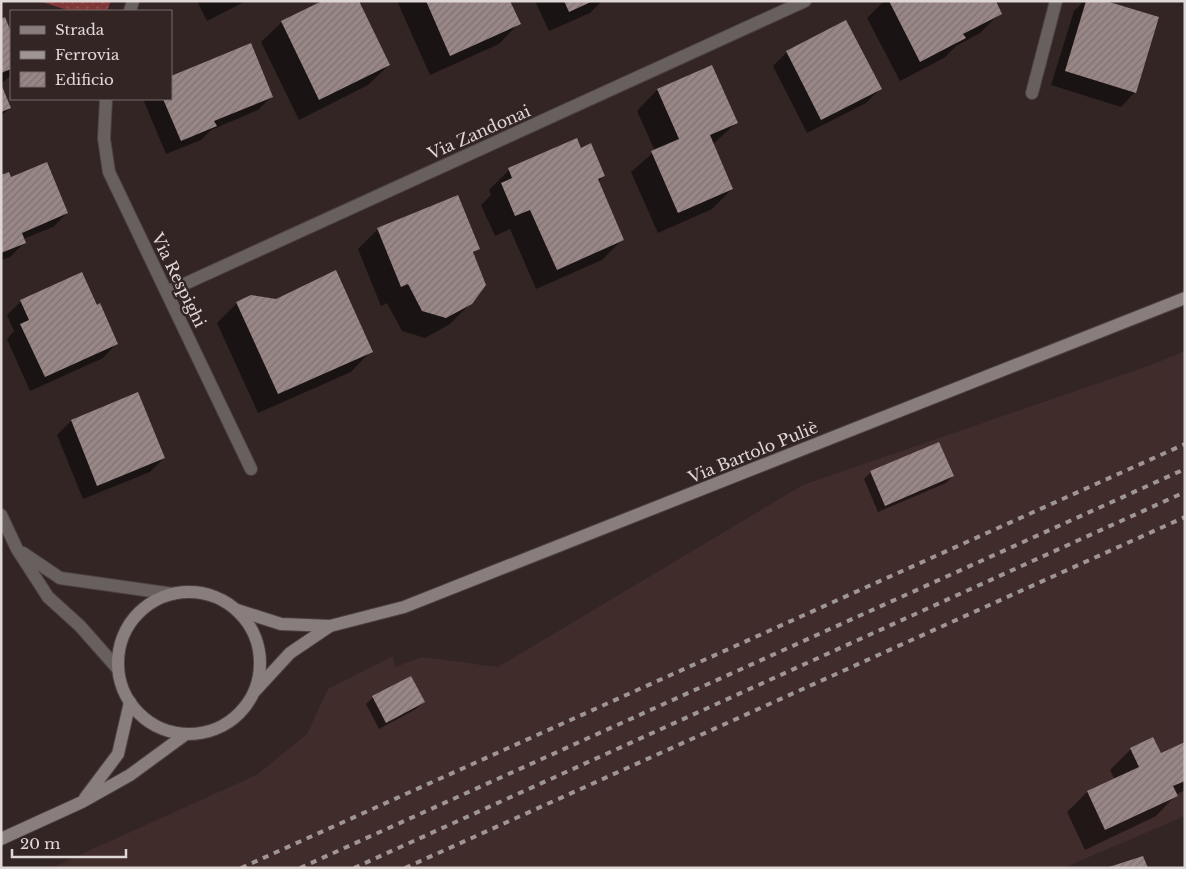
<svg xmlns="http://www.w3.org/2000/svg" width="1186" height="869" font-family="'Libre Baskerville',serif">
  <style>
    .built { fill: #402c2b }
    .park { fill: url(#park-dots) }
    .shadow { fill: #0007 }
    .building { fill: url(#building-hatch) }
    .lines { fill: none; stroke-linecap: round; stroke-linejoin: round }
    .street-casing { stroke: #4e4141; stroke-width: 14 }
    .secondary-casing { stroke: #4e4141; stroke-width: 14 }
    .street { stroke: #67605f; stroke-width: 12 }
    .secondary { stroke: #897e7e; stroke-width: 12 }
    .rail { stroke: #a09595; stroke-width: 4; stroke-dasharray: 6 6; stroke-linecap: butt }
    .labels { text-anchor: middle; stroke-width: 5; stroke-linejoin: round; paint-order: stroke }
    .street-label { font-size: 16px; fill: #e0d7d7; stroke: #322524 }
  </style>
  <defs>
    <pattern id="park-dots" width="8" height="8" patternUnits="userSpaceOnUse" patternTransform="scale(1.25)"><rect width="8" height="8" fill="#7e3637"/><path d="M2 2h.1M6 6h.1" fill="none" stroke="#905253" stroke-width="1.8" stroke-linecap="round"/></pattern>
    <pattern id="building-hatch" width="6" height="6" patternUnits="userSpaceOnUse" patternTransform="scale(1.25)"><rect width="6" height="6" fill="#988786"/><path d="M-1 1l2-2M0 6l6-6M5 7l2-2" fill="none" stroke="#7e7271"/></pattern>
  </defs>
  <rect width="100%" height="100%" fill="#322524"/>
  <!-- built -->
  <path class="built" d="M1185,351V816L1063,868H51L258,774L307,734L328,689L393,656L395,667L422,657L498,667L803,485L1151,365Z"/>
  <!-- park -->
  <path class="park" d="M39,1H111L107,11H70Z"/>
  <!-- shadow -->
  <g class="shadow">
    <path d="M197,1H246L207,21Z"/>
    <path d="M397,1H509L519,23L499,44L430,75Z"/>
    <path d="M535,1H602L590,13L549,31Z"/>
    <path d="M884,1H994L1000,13L980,33L956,46L944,58L900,81L867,18Z"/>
    <path d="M1084,1H1102L1135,92L1121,107L1051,85L1074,11Z"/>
    <path d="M4,19L11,35V75L1,84V20Z"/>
    <path d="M282,22L389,65L368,85L299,120L261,42Z"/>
    <path d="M787,52L880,89L866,103L807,133L773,66Z"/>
    <path d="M711,66L736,123L712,145L732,189L712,209L658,233L631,172L655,151L637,111L657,90Z"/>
    <path d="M1,87L10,108L1,116Z"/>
    <path d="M272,96L258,110L211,130L201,140L166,154L143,99Z"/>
    <path d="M580,149L604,175L598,182L623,239L602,260L536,289L510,229L495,236L481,205L491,195L489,190L509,170Z"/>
    <path d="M1,177L10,179L67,213L53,227L23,239L25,242L10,257L1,260Z"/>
    <path d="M378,229L478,249L473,254L471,303L450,324L425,338L402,331L387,303L381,306L358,249Z"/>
    <path d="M21,301L96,306L117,343L103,358L30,391L7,339L14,331L7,315Z"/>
    <path d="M237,303L371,351L351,372L258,413L217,323Z"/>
    <path d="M138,394L164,458L150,472L83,499L57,435L71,421Z"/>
    <path d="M871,472L953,476L946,483L878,512L864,479Z"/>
    <path d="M373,697L423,702L416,709L379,729L366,704Z"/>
    <path d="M1185,743V790L1176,795L1156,816L1085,850L1067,812L1087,792L1115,780L1110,770L1131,749L1160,755Z"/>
  </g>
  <!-- building -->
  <g class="building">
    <path d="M322,1H359L390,65L319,100L281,21Z"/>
    <path d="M426,1H510L521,24L450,56Z"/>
    <path d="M564,1H593L569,12Z"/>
    <path d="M889,1H996L1002,14L963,34L966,38L920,62Z"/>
    <path d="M1086,1H1106L1159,17L1136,93L1065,71Z"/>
    <path d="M5,17L11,32V69L1,73V19Z"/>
    <path d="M846,20L882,89L821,120L786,51Z"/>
    <path d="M251,43L273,97L214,121L217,126L181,141L163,99H171V76Z"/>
    <path d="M712,65L738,123L710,135L733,189L678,213L651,151L679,139L657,89Z"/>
    <path d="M1,84L11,108L1,112Z"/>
    <path d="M577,138L581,148L591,143L605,176L598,179L624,240L557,270L530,210L515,216L501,183L512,178L508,168Z"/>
    <path d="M47,162L68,213L22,233L26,243L1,253V175L9,172L11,177Z"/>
    <path d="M458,195L480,249L473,252L486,285L472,304L446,318L422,311L408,284L401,287L377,228Z"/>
    <path d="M336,270L373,352L278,394L236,302L251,295L276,299Z"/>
    <path d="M82,272L97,305L100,303L118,344L45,377L20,324L29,320L20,300Z"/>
    <path d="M138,392L165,458L97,486L71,420Z"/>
    <path d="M939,442L954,476L885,506L870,471Z"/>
    <path d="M411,676L425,702L386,723L372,696Z"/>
    <path d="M1153,737L1161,753L1185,742V781L1173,786L1178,796L1105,830L1087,791L1139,767L1130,748Z"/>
    <path d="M1143,856L1148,868H1109V867Z"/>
  </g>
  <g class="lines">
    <defs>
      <g id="street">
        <path d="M130,11L133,1"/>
        <path d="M1032,93L1056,1"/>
        <path d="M106,99L104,139L109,172L251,469"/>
        <path d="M167,292L805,1"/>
        <path d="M1,515L17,549L48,597L80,626L118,669"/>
        <path d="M23,553L60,578L173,594"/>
      </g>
      <g id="secondary">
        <circle cx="189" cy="663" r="71"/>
        <path d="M237,610L281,624L330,626"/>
        <path d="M255,691L290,653L330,626L404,607L1185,298"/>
        <path d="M85,798L118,754L130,702"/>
        <path d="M1,839L82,802L130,775L186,734"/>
      </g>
    </defs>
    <!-- street casing -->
    <use href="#street" class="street-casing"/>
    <!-- secondary casing -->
    <use href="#secondary" class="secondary-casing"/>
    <!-- street -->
    <use href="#street" class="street"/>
    <!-- secondary -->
    <use href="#secondary" class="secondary"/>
    <!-- rail -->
    <g class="rail">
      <path d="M241,868L1185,444"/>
      <path d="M300,868L1185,469"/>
      <path d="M354,868L1185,492"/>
      <path d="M405,868L1185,517"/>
    </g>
  </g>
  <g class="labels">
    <!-- street labels -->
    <g class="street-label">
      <text transform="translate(479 132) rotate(-24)" y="6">Via Zandonai</text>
      <text transform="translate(179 280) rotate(64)" y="6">Via Respighi</text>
      <text transform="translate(753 452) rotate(-22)" y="6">Via Bartolo Puliè</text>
    </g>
  </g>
  <!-- border -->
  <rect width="1186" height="869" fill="none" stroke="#e0d7d7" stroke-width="5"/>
  <!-- legend -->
  <rect x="10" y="10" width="162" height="90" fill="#322524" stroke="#786c6c"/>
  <rect x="20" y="26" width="25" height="8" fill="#897e7e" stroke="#786c6c"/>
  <text x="55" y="35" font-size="15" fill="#e0d7d7">Strada</text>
  <rect x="20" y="51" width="25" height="8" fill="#a09595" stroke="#786c6c"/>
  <text x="55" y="60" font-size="15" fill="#e0d7d7">Ferrovia</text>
  <rect x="20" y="72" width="25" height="15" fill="url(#building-hatch)" stroke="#786c6c"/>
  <text x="55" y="85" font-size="15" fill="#e0d7d7">Edificio</text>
  <!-- scale -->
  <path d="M12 849v8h114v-8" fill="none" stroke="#e0d7d7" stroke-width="2.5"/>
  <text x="20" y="849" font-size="15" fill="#e0d7d7" stroke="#322524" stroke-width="4" paint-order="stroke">20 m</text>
</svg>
